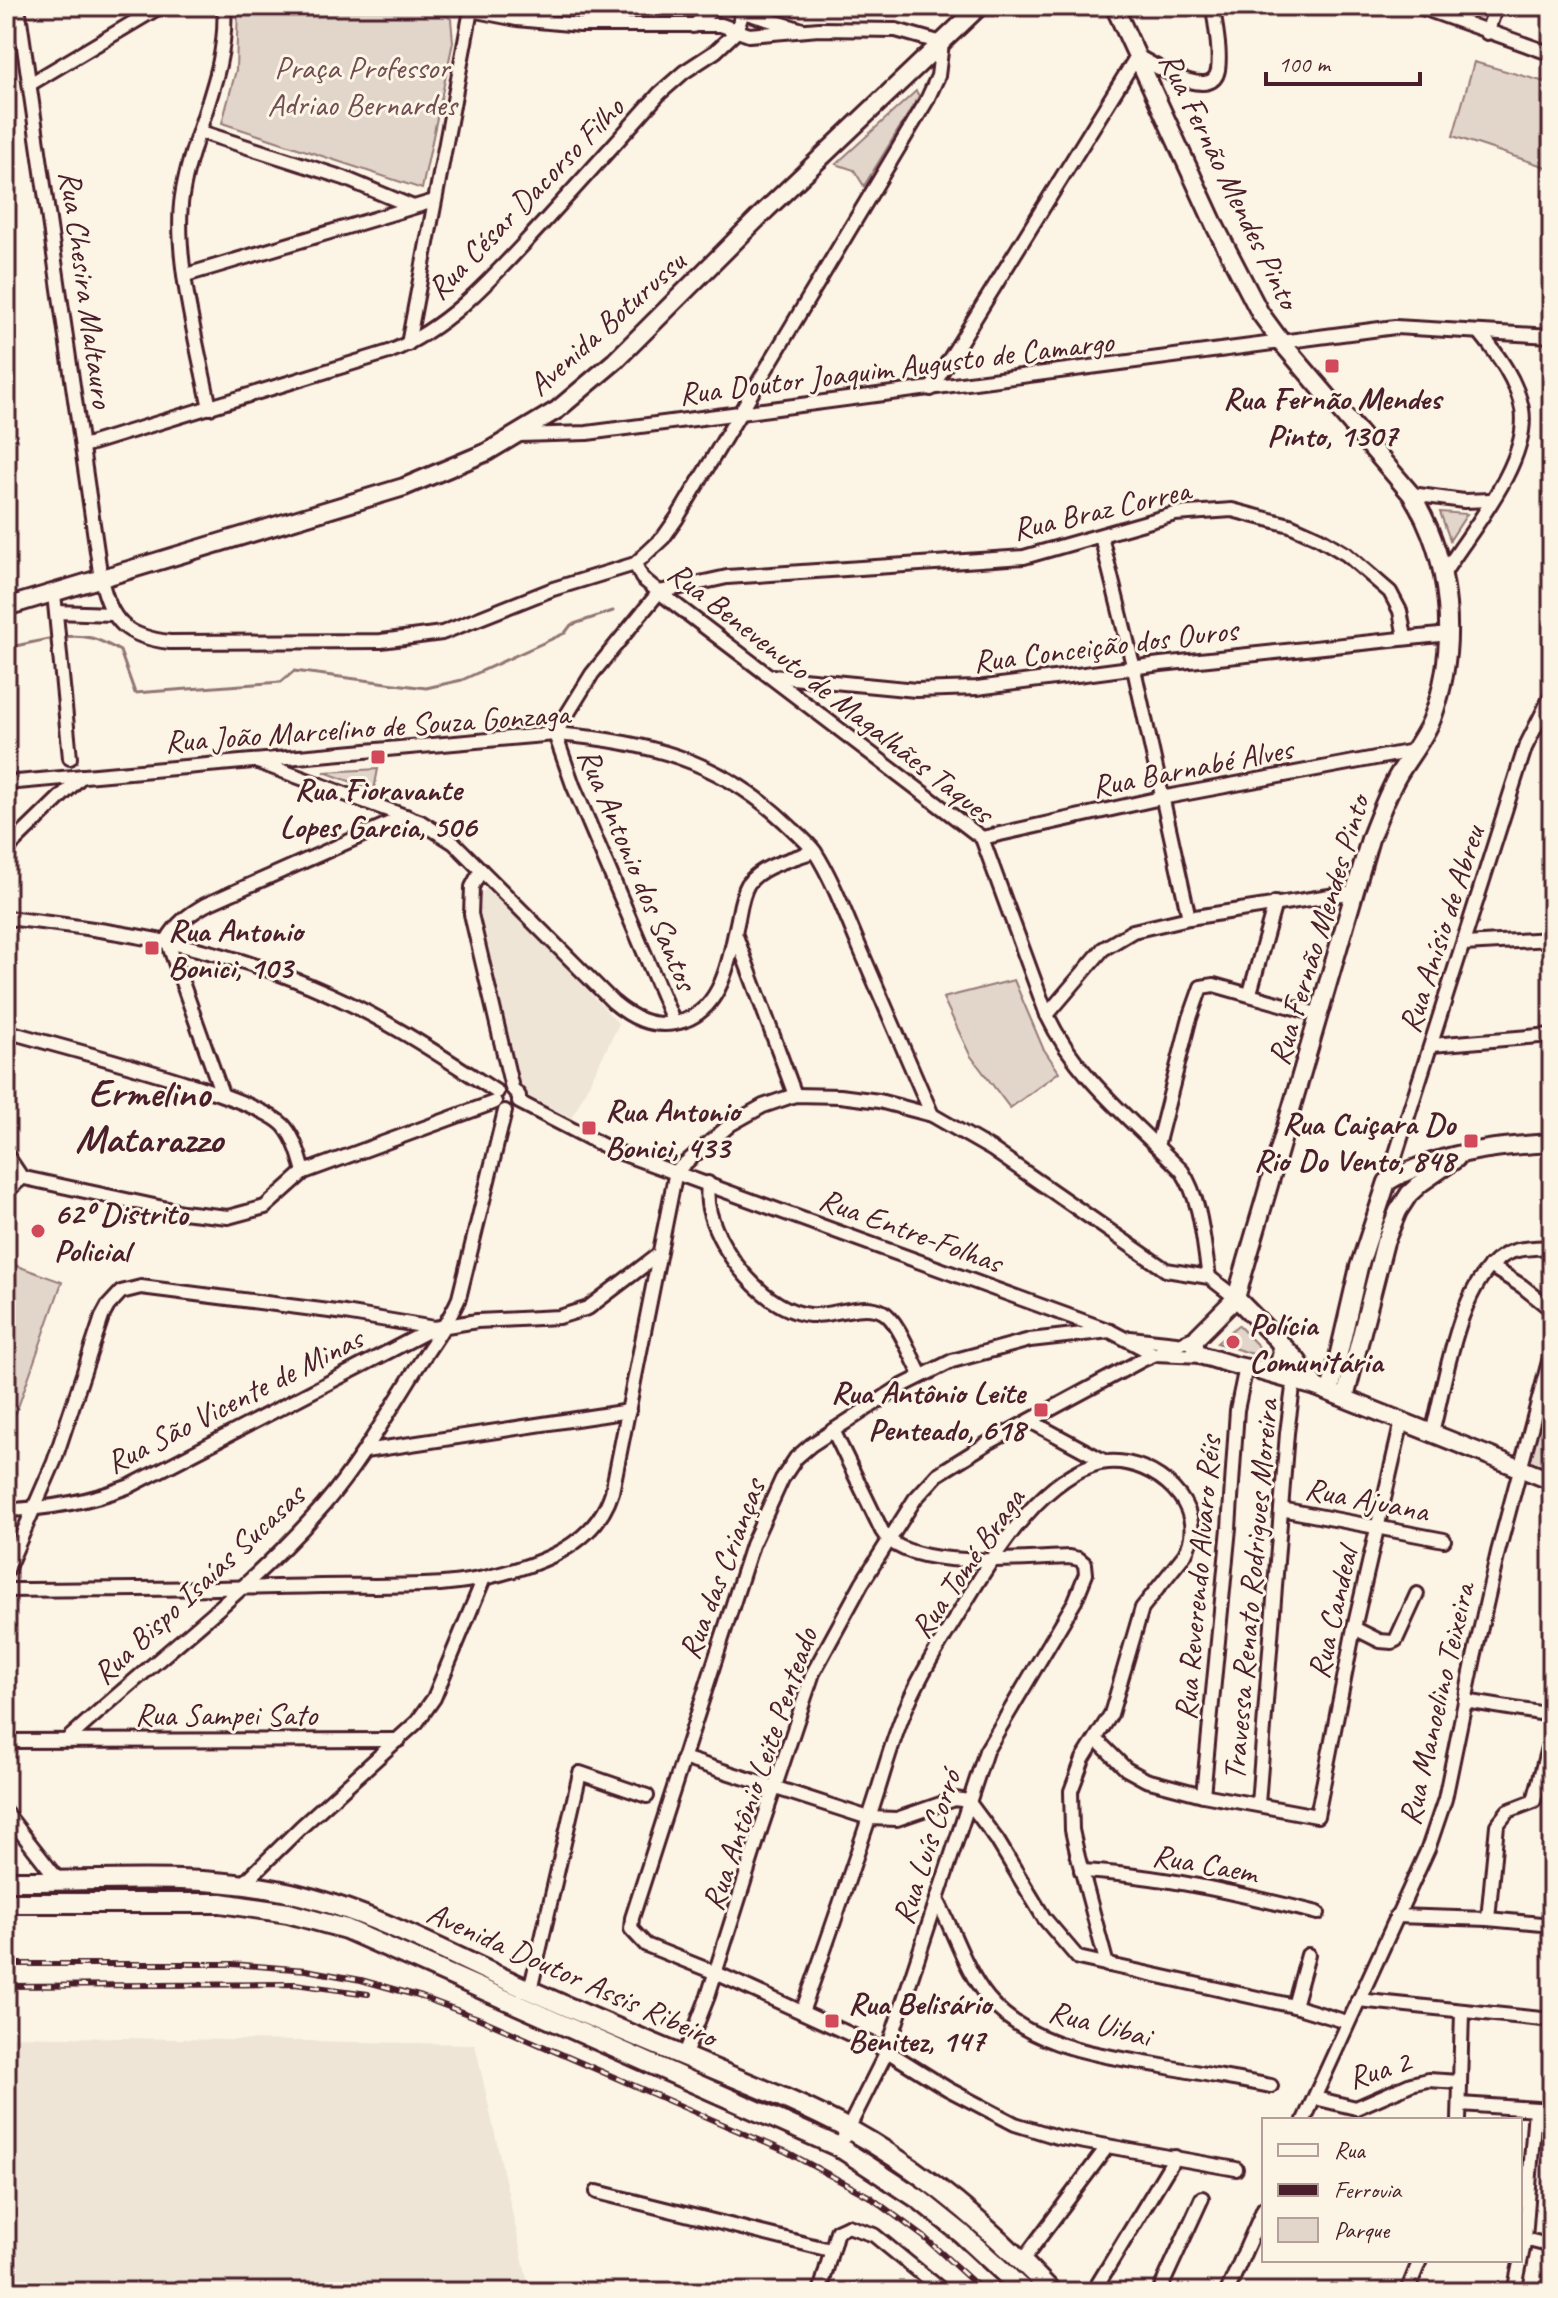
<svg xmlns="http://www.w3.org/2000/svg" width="1558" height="2298" font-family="Caveat,sans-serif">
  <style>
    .built { fill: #eee5d7 }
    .green { fill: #e2d5ca; stroke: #967a7a; stroke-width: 2 }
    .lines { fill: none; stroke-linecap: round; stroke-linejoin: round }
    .stream { stroke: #917474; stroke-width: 3 }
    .street-casing { stroke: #4a1f2b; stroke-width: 18 }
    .secondary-casing { stroke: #4a1f2b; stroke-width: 22 }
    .primary-casing { stroke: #4a1f2b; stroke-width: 24 }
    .street { stroke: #fcf5e5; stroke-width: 12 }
    .secondary { stroke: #fcf5e5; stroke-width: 16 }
    .primary { stroke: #fcf5e5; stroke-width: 18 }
    .rail-casing { stroke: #4a1f2b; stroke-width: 6 }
    .rail { stroke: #fcf5e5; stroke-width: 3; stroke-dasharray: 9; stroke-linecap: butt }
    .poi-dot { fill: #d1495b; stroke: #fcf5e5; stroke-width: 3 }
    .labels { text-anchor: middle; stroke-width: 6; stroke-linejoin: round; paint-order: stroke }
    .park-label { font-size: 32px; fill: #704c53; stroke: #fcf5e5 }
    .street-label { font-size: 32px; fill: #4a1f2b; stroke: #fcf5e5 }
    .poi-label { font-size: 32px; font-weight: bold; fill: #4a1f2b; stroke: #fcf5e5; text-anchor: start }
    .district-label { font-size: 40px; font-weight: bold; fill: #4a1f2b; stroke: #fcf5e5 }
  </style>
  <rect width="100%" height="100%" fill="#fcf5e5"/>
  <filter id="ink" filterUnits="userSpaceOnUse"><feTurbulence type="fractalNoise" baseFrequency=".0125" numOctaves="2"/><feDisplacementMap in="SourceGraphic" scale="16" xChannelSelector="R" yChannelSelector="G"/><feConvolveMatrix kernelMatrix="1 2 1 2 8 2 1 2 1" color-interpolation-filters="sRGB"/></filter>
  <g filter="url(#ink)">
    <!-- built -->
    <g class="built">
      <path d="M490,886L619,1024L572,1118L522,1093L477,909L480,894Z"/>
      <path d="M6,2036L475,2044L530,2292H6Z"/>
    </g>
    <!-- green -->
    <g class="green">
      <path d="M238,6H433L451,19L453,42L422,189L222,123L236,70Z"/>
      <path d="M1474,62L1552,84V169L1453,136Z"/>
      <path d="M916,91L919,96L864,186L854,170L836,164Z"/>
      <path d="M1440,512L1467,514L1450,540Z"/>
      <path d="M378,769L374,790L324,772Z"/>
      <path d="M1014,980L1043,1048L1059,1072L1010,1108L970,1055L943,998Z"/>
      <path d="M6,1262L62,1282L16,1413L6,1409Z"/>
      <path d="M1238,1325L1265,1353L1253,1354L1217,1343Z"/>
      <path d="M1552,1358V1480L1521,1468Z"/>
    </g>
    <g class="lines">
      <!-- stream -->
      <g class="stream">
        <path d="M60,637C87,634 97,638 120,651L135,693L281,682L294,671L426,688L462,680L565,633L571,625L613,611"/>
        <path d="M6,648L53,638"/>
      </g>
      <defs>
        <g id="street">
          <path d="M18,6L101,579C111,622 126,637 170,642L381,641L442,633L553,589L635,564"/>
          <path d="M732,6L743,12L803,30"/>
          <path d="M1417,6L1552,54"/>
          <path d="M471,10L517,19L580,25H721L749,35L819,29L896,30L942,43L938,76L926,102L677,518L663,538L635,564"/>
          <path d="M693,26L717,6"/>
          <path d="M1487,33L1496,6"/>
          <path d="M30,84L161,6"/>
          <path d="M201,132L344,178L411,206"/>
          <path d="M186,275L434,201"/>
          <path d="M408,344L471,10L462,6"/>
          <path d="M931,389L1137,56C1153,64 1212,103 1218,70C1221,50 1215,26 1213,6"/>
          <path d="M210,408C198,348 173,255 182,196C192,131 229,74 224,6"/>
          <path d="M519,435L587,433L1395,327L1552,336"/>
          <path d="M83,446L389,352C453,326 498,271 544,222C583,179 622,136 660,93L684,72L716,51L736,32L743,12"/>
          <path d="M1411,494L1464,501L1491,500"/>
          <path d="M1101,536L1134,669L1189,918"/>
          <path d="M635,564L642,578L659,592L982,838L1047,1015C1076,1077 1134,1122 1182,1171C1202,1202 1203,1241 1209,1277"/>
          <path d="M1444,573C1470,531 1531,461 1522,409C1517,381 1498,355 1481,334"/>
          <path d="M54,593L70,758"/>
          <path d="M56,612L112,614"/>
          <path d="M772,676L916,690L977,688L1161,664L1449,634"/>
          <path d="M555,734L592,674L659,592L727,577L1024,557L1175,514L1232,510L1290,525L1319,538L1346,554L1390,592L1400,611L1405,637"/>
          <path d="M555,734L573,785L674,1023"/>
          <path d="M258,762L421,822L454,843L613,1002C632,1018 650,1027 675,1023C723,1014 729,959 738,919C740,908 742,894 748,884C761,865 794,859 814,851"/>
          <path d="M6,783L555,734C644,741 718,759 785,822C794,831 807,841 815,852C833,880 846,916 859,946C883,1002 908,1059 932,1115"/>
          <path d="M982,838L1161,798L1413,751"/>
          <path d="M6,850L82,776"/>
          <path d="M481,870L472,887L471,914L512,1088L519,1096V1102L610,1149L1110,1331L1154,1354L1203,1356"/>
          <path d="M6,918C118,930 226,947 329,994C388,1020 443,1057 497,1092"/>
          <path d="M735,933L795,1095"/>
          <path d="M1464,944L1552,939"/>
          <path d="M1250,993L1275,903"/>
          <path d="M1047,1015L1103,949L1133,931L1189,918L1355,892"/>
          <path d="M6,1031C55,1046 261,1096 285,1127C295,1139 300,1157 304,1172"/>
          <path d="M1432,1045L1552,1035"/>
          <path d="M222,1094L167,940C177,923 188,915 205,905L406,816"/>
          <path d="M1157,1146L1189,1021L1201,987L1214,985L1320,1015"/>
          <path d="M6,1154L22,1178L6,1192"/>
          <path d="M6,1174L182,1212L228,1217L265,1207L304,1172L495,1102"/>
          <path d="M1387,1182L1525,748L1552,694"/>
          <path d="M708,1183C707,1193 707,1203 710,1213C721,1254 765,1310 810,1315C832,1317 862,1301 883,1312C898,1320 912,1359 921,1375"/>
          <path d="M1490,1266L1522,1286L1552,1310"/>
          <path d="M1110,1331L1030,1340L952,1361L900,1387L811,1445L796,1458L782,1479L752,1545L632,1918L631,1929L646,1945L716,1973L887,2051L948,2089L1015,2124L1057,2137L1236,2169"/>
          <path d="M1130,1338L1176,1343"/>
          <path d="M1030,1421L1106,1462"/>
          <path d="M833,1430L882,1531C906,1573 1025,1558 1069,1557L1079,1559L1085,1564L1086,1574L1075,1601L986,1751L887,2051L839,2147"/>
          <path d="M1432,1433C1445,1385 1458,1283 1503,1256C1517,1247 1536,1248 1552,1247"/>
          <path d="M365,1451L629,1411"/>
          <path d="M1281,1509L1444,1540"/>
          <path d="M6,1510C48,1509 91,1501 130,1486L434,1328"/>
          <path d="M6,1572L54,1462L102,1317L108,1306L121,1292L141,1287L345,1313L434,1328L477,1321L559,1317L588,1308L659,1254"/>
          <path d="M6,1590C111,1589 216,1589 321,1586C374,1585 432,1589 484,1578C536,1566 595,1547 612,1492L676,1171L731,1124L763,1106L795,1095L840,1096L879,1101L932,1115L993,1150L1166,1270L1209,1277L1236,1298"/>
          <path d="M1354,1628L1380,1641L1392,1642L1396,1640L1417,1594"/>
          <path d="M1465,1701L1552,1715"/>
          <path d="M67,1740C151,1662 247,1593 323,1506C357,1466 384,1420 412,1375C428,1349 447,1326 459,1298L505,1111"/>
          <path d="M1097,1740L1126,1769L1146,1780L1203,1795L1317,1816L1354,1628L1402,1421"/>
          <path d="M6,1741L399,1740"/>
          <path d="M683,1758L869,1818L897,1819L955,1799L968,1801L997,1840L1044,1918L1078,1958L1294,2006L1347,2022"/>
          <path d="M1203,1795L1229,1528L1237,1410L1246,1367"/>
          <path d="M1258,1804L1287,1433L1294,1380"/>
          <path d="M6,1813L59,1881"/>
          <path d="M1081,1871C1161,1875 1240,1894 1318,1913"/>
          <path d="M243,1884L301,1827L417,1722L434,1698L484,1578"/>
          <path d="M937,1900C954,1931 965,1970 988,1998C1029,2048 1103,2055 1162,2066C1198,2073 1234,2079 1271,2086"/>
          <path d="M1396,1916L1488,1919L1552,1925"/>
          <path d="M1488,1919L1497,1825L1508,1811L1534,1801L1552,1732"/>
          <path d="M530,1991L580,1773L647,1796"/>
          <path d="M1358,2000L1552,2020"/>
          <path d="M1294,2006L1308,1955"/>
          <path d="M802,2012C827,1944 850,1875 873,1806C884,1773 892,1740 906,1708C922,1671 944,1637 965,1603C986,1568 1008,1533 1036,1504C1054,1486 1081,1464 1108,1462C1154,1458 1211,1507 1185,1554L1142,1608L1111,1714L1083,1759L1071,1791L1072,1830L1078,1857L1107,1965"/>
          <path d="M684,2057L708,1996L761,1828L813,1673L862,1583L915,1499L938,1474L988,1443L1142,1360L1198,1336"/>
          <path d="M1315,2098L1356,2108L1411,2084L1428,2080L1460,2082"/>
          <path d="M1460,2104L1552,2110"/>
          <path d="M1304,2120L1428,1849L1445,1799L1474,1658L1498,1552L1552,1350"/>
          <path d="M1459,2120L1462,2012"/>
          <path d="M597,2192L830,2250"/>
          <path d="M1520,2238L1552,2246"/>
          <path d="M1022,2261L1107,2147"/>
          <path d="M820,2292L837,2231L848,2226L874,2235L944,2292"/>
          <path d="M1093,2292L1175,2157"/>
          <path d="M1159,2292L1202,2198"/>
          <path d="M1227,2292L1264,2208"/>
          <path d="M1407,2292L1420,2260"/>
          <path d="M1514,2292L1525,2239L1535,2109"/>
        </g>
        <g id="secondary">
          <path d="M1114,6L1216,228L1260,313L1282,343L1411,494C1452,560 1459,646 1432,719C1424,739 1408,758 1397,777C1386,797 1378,818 1370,839L1236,1298L1198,1336L1194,1344L1197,1352L1203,1356C1224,1361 1260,1378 1279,1363L1282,1352L1280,1343"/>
          <path d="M6,607L404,487L487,452L557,410L615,361L766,210L980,6"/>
          <path d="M1236,1298L1297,1360L1316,1387"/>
          <path d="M1262,1372L1316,1387L1552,1481"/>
          <path d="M1330,1392L1359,1267L1387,1182C1437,1153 1495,1146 1552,1143"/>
          <path d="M1345,1398L1385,1242L1398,1211L1409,1194L1421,1183L1456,1159"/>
        </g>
        <g id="primary">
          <path d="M6,1881C96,1882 189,1873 277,1890C366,1907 447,1954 529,1990C588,2016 647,2041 707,2066C755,2086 804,2105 850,2130C926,2172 992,2229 1052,2292"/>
          <path d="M6,1903H221L288,1913L346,1929L839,2147L920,2200L961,2233L1025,2292"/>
        </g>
      </defs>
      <!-- street casing -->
      <use href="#street" class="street-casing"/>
      <!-- secondary casing -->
      <use href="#secondary" class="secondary-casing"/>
      <!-- primary casing -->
      <use href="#primary" class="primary-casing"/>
      <!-- street -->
      <use href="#street" class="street"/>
      <!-- secondary -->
      <use href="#secondary" class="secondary"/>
      <!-- primary -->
      <use href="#primary" class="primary"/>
      <defs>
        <g id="rail">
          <path d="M6,1964H232L306,1970L361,1980L422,1997L478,2018L787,2152L870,2197L924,2237L984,2292"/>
          <path d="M6,1986L295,1984L368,1994"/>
        </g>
      </defs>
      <!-- rail casing -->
      <use href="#rail" class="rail-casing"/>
      <!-- rail -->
      <use href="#rail" class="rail"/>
    </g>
  </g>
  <!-- markers -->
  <g class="poi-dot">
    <rect x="1324" y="358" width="16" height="16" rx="4"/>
    <rect x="370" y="749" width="16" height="16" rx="4"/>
    <rect x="144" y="940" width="16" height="16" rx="4"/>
    <rect x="581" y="1120" width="16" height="16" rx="4"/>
    <rect x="1463" y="1133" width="16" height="16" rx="4"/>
    <circle cx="38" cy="1231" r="8"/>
    <circle cx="1233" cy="1342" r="8"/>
    <rect x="1033" y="1402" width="16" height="16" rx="4"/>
    <rect x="824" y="2013" width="16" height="16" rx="4"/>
  </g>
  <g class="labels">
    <!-- park labels -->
    <g class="park-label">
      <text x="362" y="78">Praça Professor<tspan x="362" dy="37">Adriao Bernardes</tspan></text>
    </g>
    <!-- street labels -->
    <g class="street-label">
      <text transform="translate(1230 180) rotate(64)" y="11">Rua Fernão Mendes Pinto</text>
      <text transform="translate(525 198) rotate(-46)" y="11">Rua César Dacorso Filho</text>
      <text transform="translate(87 289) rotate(82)" y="11">Rua Chesira Maltauro</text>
      <text transform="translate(606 323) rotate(-42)" y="11">Avenida Boturussu</text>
      <text transform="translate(896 367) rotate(-7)" y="11">Rua Doutor Joaquim Augusto de Camargo</text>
      <text transform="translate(1101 509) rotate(-13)" y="11">Rua Braz Correa</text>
      <text transform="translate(1105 645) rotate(-7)" y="11">Rua Conceição dos Ouros</text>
      <text transform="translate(831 692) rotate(38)" y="11">Rua Benevenuto de Magalhães Taques</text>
      <text transform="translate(367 727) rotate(-4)" y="11">Rua João Marcelino de Souza Gonzaga</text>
      <text transform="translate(1192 767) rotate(-11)" y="11">Rua Barnabé Alves</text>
      <text transform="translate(638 869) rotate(67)" y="11">Rua Antonio dos Santos</text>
      <text transform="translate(1441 929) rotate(-72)" y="11">Rua Anísio de Abreu</text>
      <text transform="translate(1318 930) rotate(-73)" y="11">Rua Fernão Mendes Pinto</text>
      <text transform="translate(911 1230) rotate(20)" y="11">Rua Entre-Folhas</text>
      <text transform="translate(234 1400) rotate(-27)" y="11">Rua São Vicente de Minas</text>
      <text transform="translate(1367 1499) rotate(11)" y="11">Rua Ajuana</text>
      <text transform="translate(967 1563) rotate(-55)" y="11">Rua Tomé Braga</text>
      <text transform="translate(721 1569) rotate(-69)" y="11">Rua das Crianças</text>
      <text transform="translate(1197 1578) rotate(-85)" y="11">Rua Reverendo Alvaro Réis</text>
      <text transform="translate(198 1584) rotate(-43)" y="11">Rua Bispo Isaías Sucasas</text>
      <text transform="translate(1250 1590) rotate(-85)" y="11">Travessa Renato Rodrigues Moreira</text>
      <text transform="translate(1332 1613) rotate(-77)" y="11">Rua Candeal</text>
      <text transform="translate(1436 1704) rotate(-77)" y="11">Rua Manoelino Teixeira</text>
      <text x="226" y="1725">Rua Sampei Sato</text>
      <text transform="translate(759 1769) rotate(-71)" y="11">Rua Antônio Leite Penteado</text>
      <text transform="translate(926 1847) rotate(-72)" y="11">Rua Luís Corró</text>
      <text transform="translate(1205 1863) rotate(10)" y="11">Rua Caem</text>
      <text transform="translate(572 1974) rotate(24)" y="11">Avenida Doutor Assis Ribeiro</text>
      <text transform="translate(1100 2023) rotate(15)" y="11">Rua Uibai</text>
      <text transform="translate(1379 2069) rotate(-17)" y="11">Rua 2</text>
    </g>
    <!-- poi labels -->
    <g class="poi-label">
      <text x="1332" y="409" text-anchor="middle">Rua Fernão Mendes<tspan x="1332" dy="37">Pinto, 1307</tspan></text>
      <text x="378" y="800" text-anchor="middle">Rua Fioravante<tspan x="378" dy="37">Lopes Garcia, 506</tspan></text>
      <text x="168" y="941">Rua Antonio<tspan x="168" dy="37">Bonici, 103</tspan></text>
      <text x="605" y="1121">Rua Antonio<tspan x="605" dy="37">Bonici, 433</tspan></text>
      <text x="1455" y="1134" text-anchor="end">Rua Caiçara Do<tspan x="1455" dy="37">Rio Do Vento, 848</tspan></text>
      <text x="54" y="1224">62º Distrito<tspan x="54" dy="37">Policial</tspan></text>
      <text x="1249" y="1335">Polícia<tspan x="1249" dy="37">Comunitária</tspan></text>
      <text x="1025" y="1403" text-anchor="end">Rua Antônio Leite<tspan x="1025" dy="37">Penteado, 618</tspan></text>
      <text x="848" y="2014">Rua Belisário<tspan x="848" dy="37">Benitez, 147</tspan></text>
    </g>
    <!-- district labels -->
    <g class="district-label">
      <text x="149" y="1106">Ermelino<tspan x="149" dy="46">Matarazzo</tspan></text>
    </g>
  </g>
  <!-- margin -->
  <rect width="1558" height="2298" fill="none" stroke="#fcf5e5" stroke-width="32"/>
  <rect x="16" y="16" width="1526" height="2266" fill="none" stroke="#4a1f2b" stroke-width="3" filter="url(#ink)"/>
  <!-- legend -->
  <rect x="1262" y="2118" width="260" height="144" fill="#fcf5e5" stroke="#b59f9b" stroke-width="2"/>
  <rect x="1278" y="2144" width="40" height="12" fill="#fcf5e5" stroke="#b59f9b" stroke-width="2"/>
  <text x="1334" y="2158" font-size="24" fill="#4a1f2b">Rua</text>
  <rect x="1278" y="2184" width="40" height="12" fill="#4a1f2b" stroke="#b59f9b" stroke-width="2"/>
  <text x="1334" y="2198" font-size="24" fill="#4a1f2b">Ferrovia</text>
  <rect x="1278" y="2218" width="40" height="24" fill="#e2d5ca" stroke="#b59f9b" stroke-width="2"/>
  <text x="1334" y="2238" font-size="24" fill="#4a1f2b">Parque</text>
  <!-- scale -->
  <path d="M1266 72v12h154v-12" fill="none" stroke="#4a1f2b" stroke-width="4"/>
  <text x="1278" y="72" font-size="24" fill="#4a1f2b" stroke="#fcf5e5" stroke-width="6" paint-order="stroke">100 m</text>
</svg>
